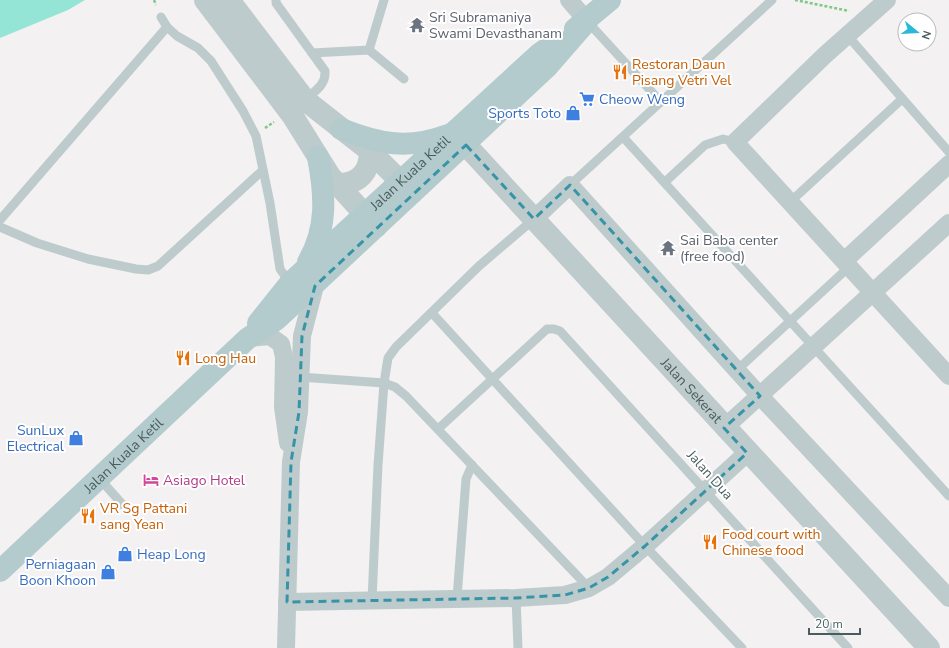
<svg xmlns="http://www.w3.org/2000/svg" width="949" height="648" viewBox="0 0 949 648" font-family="'Nunito Sans',sans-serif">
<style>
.water{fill:#95e5d6}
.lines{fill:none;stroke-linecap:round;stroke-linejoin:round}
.path{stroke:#7fc887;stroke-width:2.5;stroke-dasharray:3 2;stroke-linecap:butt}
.service{stroke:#becbcc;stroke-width:9}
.minor{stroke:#becbcc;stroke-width:18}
.tertiary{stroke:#becbcc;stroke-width:22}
.primary{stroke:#b3cbcd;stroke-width:22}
.marked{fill:none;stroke:#3694a6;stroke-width:3;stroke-dasharray:8 5;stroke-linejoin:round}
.labels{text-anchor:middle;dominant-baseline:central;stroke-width:4;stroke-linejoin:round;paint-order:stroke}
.worship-label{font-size:14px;fill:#5b616d;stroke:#fff;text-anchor:start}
.food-label{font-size:14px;fill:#c56008;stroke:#fff;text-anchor:start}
.shop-label{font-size:14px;fill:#366cbe;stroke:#fff;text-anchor:end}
.street-label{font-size:14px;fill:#4a5c5d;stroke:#fff}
.hotel-label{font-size:14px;fill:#b23c85;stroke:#fff;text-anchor:start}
</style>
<rect width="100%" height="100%" fill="#f3f1f2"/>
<path class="water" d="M0 0H85L68 10 0 38Z"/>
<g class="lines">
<g class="path">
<path d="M154 0 156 5"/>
<path d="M795 0 849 11"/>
<path d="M265 128 274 122"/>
</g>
<g class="service">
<path d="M276 0V3L325 71C326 85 315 91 305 100"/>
<path d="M161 17 167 27 177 36 198 48 211 61 243 111 256 136 270 203 280 269 290 283"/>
<path d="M587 21 661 102"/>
<path d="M847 35 949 152"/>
<path d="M369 50 384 0"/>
<path d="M312 53 369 50 404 79"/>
<path d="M623 137 949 496"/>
<path d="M665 182 705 145 723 139 735 142"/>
<path d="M570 185 772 0"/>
<path d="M790 202 902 99"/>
<path d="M0 220 167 27"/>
<path d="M0 227 37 243 88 259 136 269 148 270 158 266 263 170"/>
<path d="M432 313 645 546 742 648"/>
<path d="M737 370 849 267"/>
<path d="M300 377 384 383 395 387 406 396 589 588"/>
<path d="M438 429 547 329H554L560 331 848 648"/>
<path d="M99 478 123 505"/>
<path d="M457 598 466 479 472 465"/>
<path d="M516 598 518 648"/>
<path d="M372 600 378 465 384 383 388 358 396 347 479 266 534 219"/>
</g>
<g class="minor">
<path d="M569 0 587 21"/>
<path d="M887 0 825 55 735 142 949 376"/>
<path d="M534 219 570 185 760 396 949 598"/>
<path d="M844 261 949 164"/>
<path d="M248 338 270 336 281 344 284 357 283 407 288 443"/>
<path d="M724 428 949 223"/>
<path d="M287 602 516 598 565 595 589 588 608 577 645 546 747 453"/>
<path d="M286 648 291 462 299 412 302 336 315 286"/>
</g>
<g class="tertiary">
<path d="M205 0 292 115 330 176 376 227"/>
<path d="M229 0 305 100 370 151 412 193"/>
<path id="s1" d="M454 132 929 648"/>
<path d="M338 184C359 184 370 172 370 151"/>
</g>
<g class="primary">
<path d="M575 29 610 0"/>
<path d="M341 129C379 144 408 150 448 135"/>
<path d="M308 262C328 228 325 194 318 157"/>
<path id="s2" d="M258 323 290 283 302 272 539 54 549 47"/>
<path id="s3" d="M0 571 247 339 277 319 547 67 587 21"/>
</g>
</g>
<path class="marked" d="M466 145 534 219 570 185 760 396 724 428 747 453 645 546 608 577 589 588 565 595 516 598 287 602 291 462 299 412 302 336 315 286Z"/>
<defs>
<symbol id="temple-bare" viewBox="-9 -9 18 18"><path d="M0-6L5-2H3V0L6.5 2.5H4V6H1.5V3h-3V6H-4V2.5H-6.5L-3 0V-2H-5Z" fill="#6b7280" stroke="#fff" stroke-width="2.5" paint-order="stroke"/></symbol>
<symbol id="restaurant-bare" viewBox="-9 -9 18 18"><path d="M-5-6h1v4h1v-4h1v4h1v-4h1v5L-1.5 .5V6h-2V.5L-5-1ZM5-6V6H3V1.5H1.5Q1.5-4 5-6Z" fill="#e8710a" stroke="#fff" stroke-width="2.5" paint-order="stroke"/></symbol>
<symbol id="supermarket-bare" viewBox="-9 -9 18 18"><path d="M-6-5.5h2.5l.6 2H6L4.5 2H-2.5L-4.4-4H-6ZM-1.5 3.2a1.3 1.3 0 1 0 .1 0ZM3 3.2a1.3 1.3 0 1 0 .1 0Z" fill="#3f7fe0" stroke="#fff" stroke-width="2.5" paint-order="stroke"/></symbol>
<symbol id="shop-bare" viewBox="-9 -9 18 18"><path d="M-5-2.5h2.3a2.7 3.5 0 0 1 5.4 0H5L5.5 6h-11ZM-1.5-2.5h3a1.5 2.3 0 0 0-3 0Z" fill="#3f7fe0" stroke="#fff" stroke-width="2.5" paint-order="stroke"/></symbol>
<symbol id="hotel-bare" viewBox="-9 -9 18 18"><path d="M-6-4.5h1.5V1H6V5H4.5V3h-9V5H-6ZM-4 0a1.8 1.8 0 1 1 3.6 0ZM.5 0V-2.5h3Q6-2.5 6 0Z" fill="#d1479c" stroke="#fff" stroke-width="2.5" paint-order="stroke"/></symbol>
</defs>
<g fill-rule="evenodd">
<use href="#temple-bare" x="406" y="14" width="22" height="22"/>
<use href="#restaurant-bare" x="609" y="61" width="22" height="22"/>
<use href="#supermarket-bare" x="576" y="88" width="22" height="22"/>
<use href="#shop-bare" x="562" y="102" width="22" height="22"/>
<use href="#temple-bare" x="657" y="237" width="22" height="22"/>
<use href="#restaurant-bare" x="172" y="347" width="22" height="22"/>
<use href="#shop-bare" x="65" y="427" width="22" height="22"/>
<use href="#hotel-bare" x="140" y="469" width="22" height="22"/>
<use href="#restaurant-bare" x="77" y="505" width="22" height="22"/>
<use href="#restaurant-bare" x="699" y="531" width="22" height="22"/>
<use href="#shop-bare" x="114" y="543" width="22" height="22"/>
<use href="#shop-bare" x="97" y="561" width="22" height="22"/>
</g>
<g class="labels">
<g class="worship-label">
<text x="429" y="17">Sri Subramaniya<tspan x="429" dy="16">Swami Devasthanam</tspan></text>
<text x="680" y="240">Sai Baba center<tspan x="680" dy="16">(free food)</tspan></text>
</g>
<g class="food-label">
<text x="632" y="64">Restoran Daun<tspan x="632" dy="16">Pisang Vetri Vel</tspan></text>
<text x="195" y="358">Long Hau</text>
<text x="100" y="508">VR Sg Pattani<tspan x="100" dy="16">sang Yean</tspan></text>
<text x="722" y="534">Food court with<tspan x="722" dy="16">Chinese food</tspan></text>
</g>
<g class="shop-label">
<text x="599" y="99" text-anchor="start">Cheow Weng</text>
<text x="561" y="113">Sports Toto</text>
<text x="64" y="430">SunLux<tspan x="64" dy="16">Electrical</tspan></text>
<text x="137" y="554" text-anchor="start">Heap Long</text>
<text x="96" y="564">Perniagaan<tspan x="96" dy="16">Boon Khoon</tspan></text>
</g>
<g class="street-label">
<text stroke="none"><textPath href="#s2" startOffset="214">Jalan Kuala Ketil</textPath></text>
<text stroke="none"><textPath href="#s1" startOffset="351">Jalan Sekerat</textPath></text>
<text stroke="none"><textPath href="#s3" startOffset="169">Jalan Kuala Ketil</textPath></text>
<text transform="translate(710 475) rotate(48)">Jalan Dua</text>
</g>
<g class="hotel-label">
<text x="163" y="480">Asiago Hotel</text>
</g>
</g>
<g transform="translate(917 32) rotate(108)"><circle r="19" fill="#ffffff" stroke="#b7bebe"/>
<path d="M0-3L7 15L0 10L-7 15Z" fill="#29b9d6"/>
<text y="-6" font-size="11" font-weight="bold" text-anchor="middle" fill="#4a5c5d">N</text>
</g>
<path d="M809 628v6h51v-6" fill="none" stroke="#4a5c5d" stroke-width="2"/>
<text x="815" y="628" font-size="12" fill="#4a5c5d" stroke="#ffffff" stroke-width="3" paint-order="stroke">20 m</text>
</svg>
